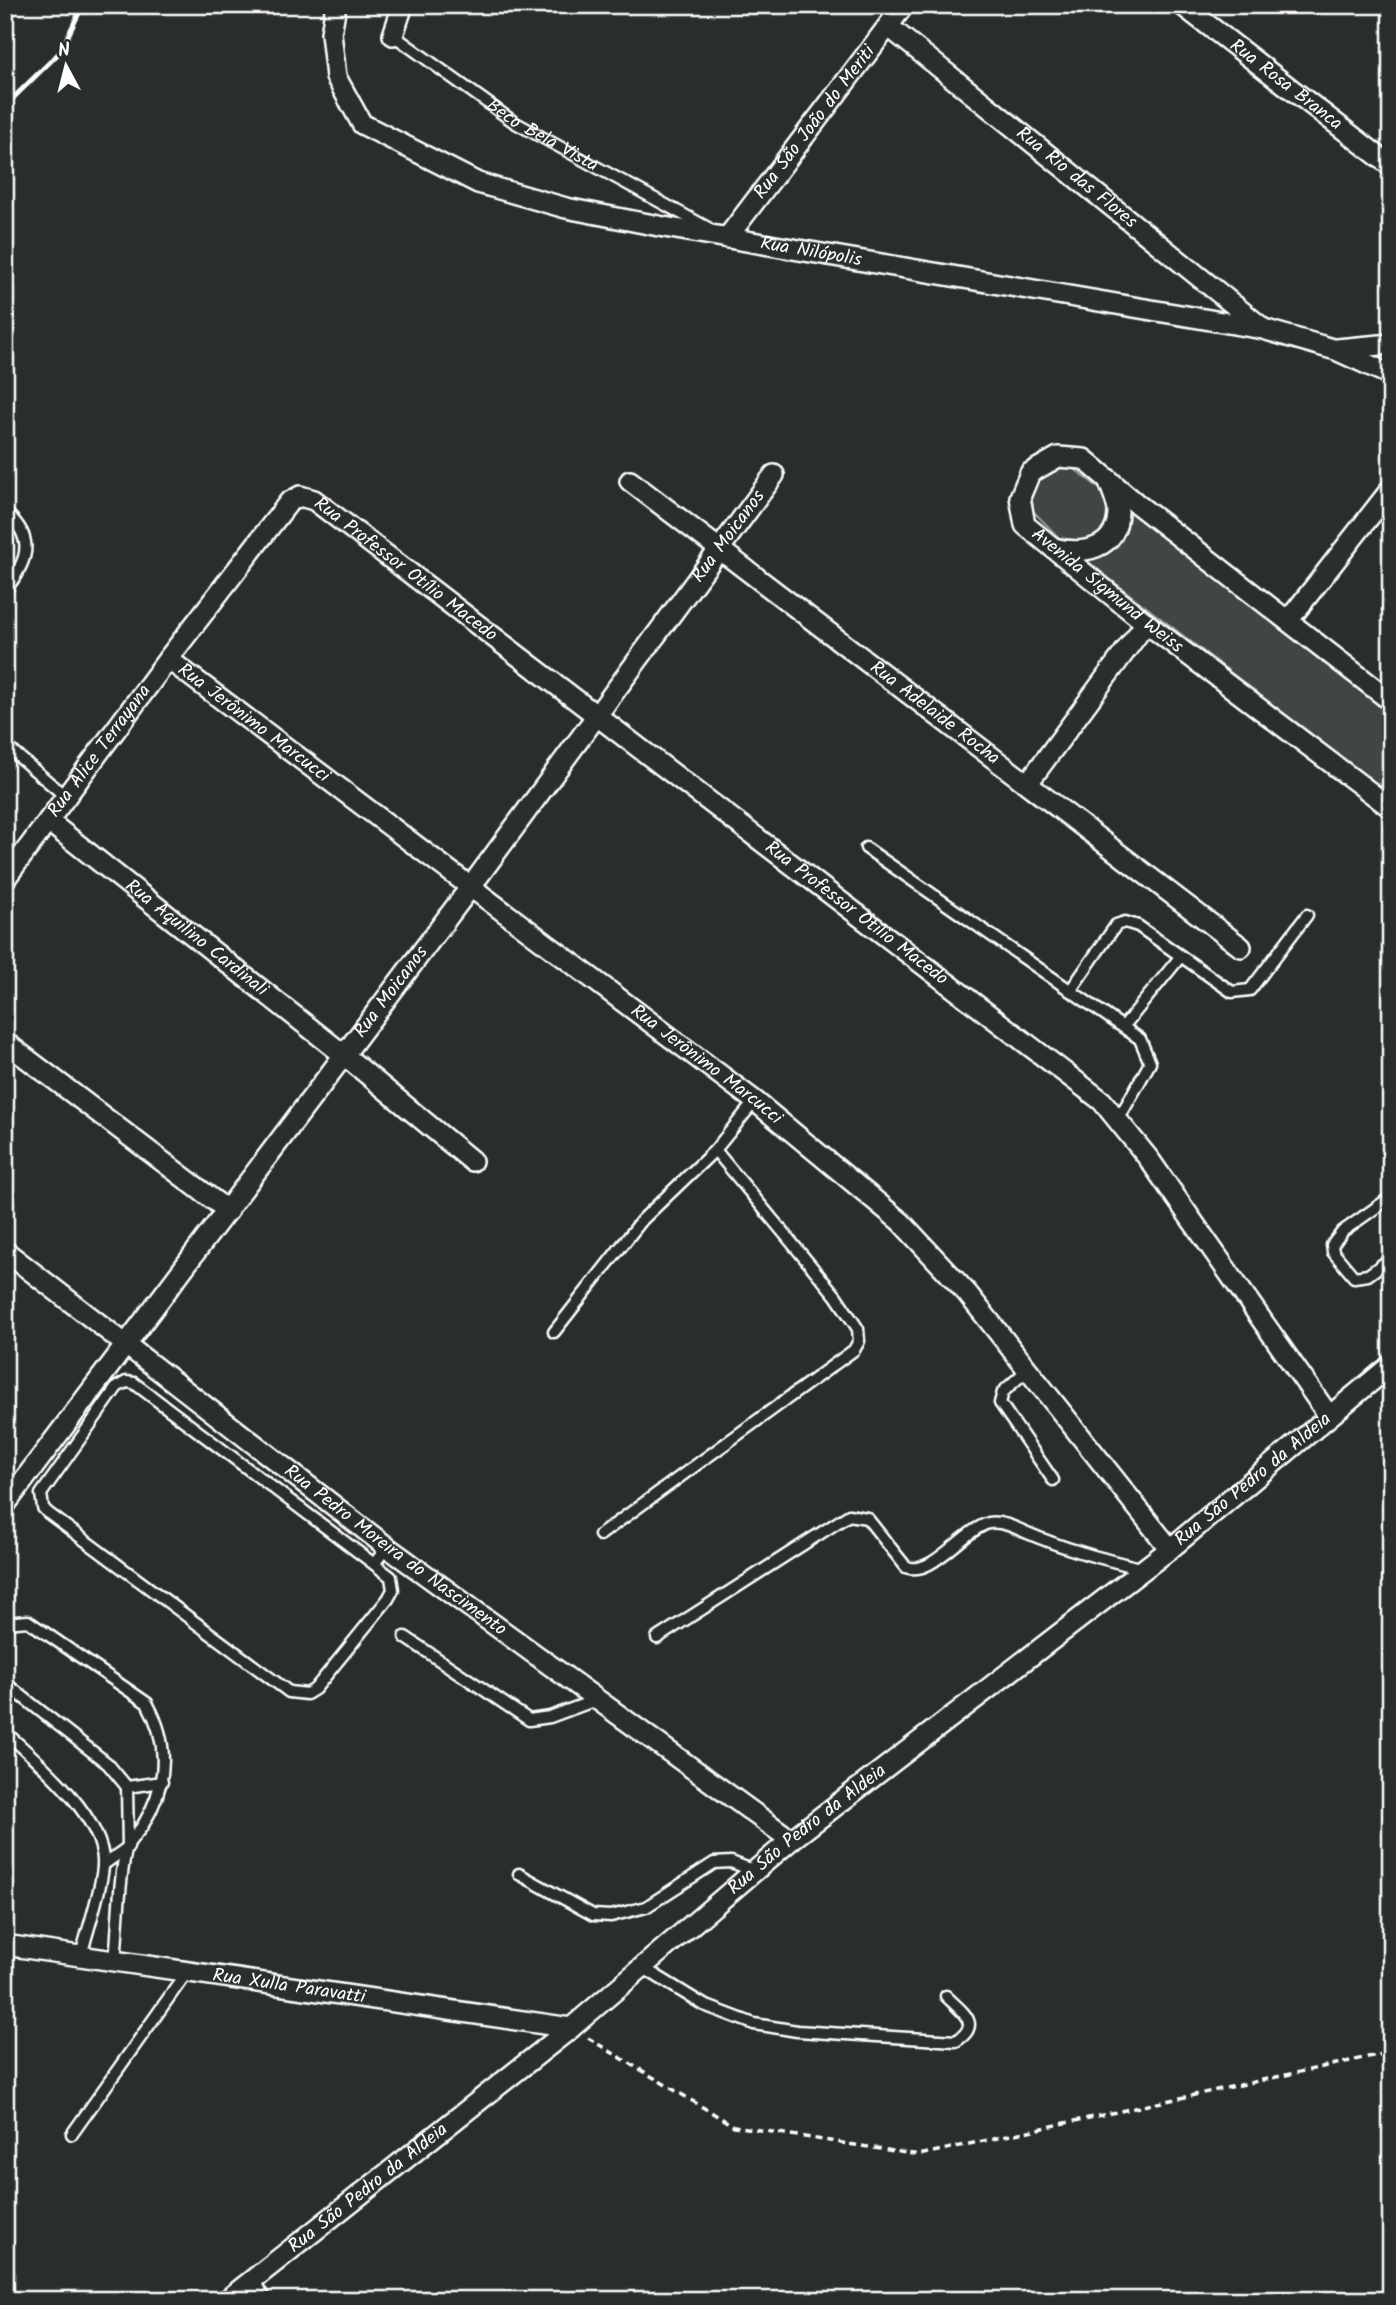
<svg xmlns="http://www.w3.org/2000/svg" width="1396" height="2305" viewBox="0 0 1396 2305" font-family="Kalam,sans-serif">
<style>
.green{fill:#414445;stroke:#a0a2a2;stroke-width:2}
.lines{fill:none;stroke-linecap:round;stroke-linejoin:round}
.lane-casing{stroke:#fff;stroke-width:15}
.street-casing{stroke:#fff;stroke-width:24}
.path{stroke:#fff;stroke-width:3.5;stroke-dasharray:7 5;stroke-linecap:butt}
.lane{stroke:#2a2d2e;stroke-width:10}
.street{stroke:#2a2d2e;stroke-width:19}
.rail{stroke:#fff;stroke-width:5}
.labels{text-anchor:middle;dominant-baseline:central;stroke-width:5;stroke-linejoin:round;paint-order:stroke}
.street-label{font-size:19px;fill:#fff;stroke:#2a2d2e}
</style>
<rect width="100%" height="100%" fill="#2a2d2e"/>
<filter id="ink" filterUnits="userSpaceOnUse"><feTurbulence type="fractalNoise" baseFrequency=".0143" numOctaves="2"/><feDisplacementMap in="SourceGraphic" scale="14" xChannelSelector="R" yChannelSelector="G"/><feConvolveMatrix kernelMatrix="1 2 1 2 8 2 1 2 1" color-interpolation-filters="sRGB"/></filter>
<g filter="url(#ink)">
<path class="green" d="M1047 465 1072 467 1391 715V797L1065 544 1032 510 1025 487Z"/>
<g class="lines">
<defs>
<g id="lane">
<path id="s1" d="M393 35 514 122 708 228"/>
<path d="M5 512C38 540 26 562 5 591"/>
<path d="M5 745 66 797"/>
<path d="M866 848 1140 1039 1150 1063 1118 1120"/>
<path d="M1070 991 1116 925 1125 922 1138 926 1232 992 1250 990 1307 915"/>
<path d="M1123 1027 1181 956"/>
<path d="M1391 1197 1343 1231 1332 1245 1333 1252 1354 1277 1368 1275 1391 1258"/>
<path d="M554 1332 642 1220 715 1150 755 1101"/>
<path d="M1028 1369 1003 1392 1000 1403 1053 1480"/>
<path d="M600 1535 854 1350 859 1341 858 1329 836 1296 715 1150"/>
<path d="M374 1564 391 1577 393 1590 388 1599 315 1689 307 1694 289 1692 48 1513 43 1508 41 1494 117 1387 126 1382 134 1383 374 1564 387 1547"/>
<path d="M5 1623 28 1621 147 1703C170 1744 168 1784 143 1825 139 1832 130 1839 127 1847 119 1871 118 1932 115 1961"/>
<path d="M405 1637 529 1720 550 1717 596 1700"/>
<path d="M657 1638 849 1515 867 1518 906 1567C932 1577 963 1530 989 1523 1001 1521 1014 1527 1025 1532 1064 1549 1103 1559 1144 1569"/>
<path d="M5 1683 108 1764 127 1787 162 1782"/>
<path d="M5 1732C38 1761 107 1819 103 1867 100 1896 88 1927 81 1956"/>
<path d="M103 1865 128 1847 127 1787"/>
<path d="M519 1874 593 1915 611 1916 646 1907 714 1863 731 1862 755 1871"/>
<path d="M642 1967 704 2005 754 2024 797 2031 956 2041C983 2024 962 2012 946 1996"/>
<path d="M72 2134 187 1972"/>
<path d="M253 2279 265 2300"/>
</g>
<g id="street">
<path id="s2" d="M336 5 331 33 336 77 362 124 478 183 566 208 664 227 1263 329 1336 350 1391 375"/>
<path id="s3" d="M1182 5 1391 166"/>
<path id="s4" d="M888 26 1260 326"/>
<path d="M393 35 403 5"/>
<path id="s5" d="M727 238 904 5"/>
<path d="M1337 349 1391 344"/>
<path id="s6" d="M630 481 1241 947"/>
<path d="M1053 548C1083 555 1118 550 1118 511 1117 500 1111 489 1108 479"/>
<path d="M1288 621 1391 489"/>
<path id="s7" d="M168 659 755 1101 901 1222 967 1293 1170 1549"/>
<path id="s8" d="M1391 701 1137 504 1084 459 1058 457 1030 473 1020 497 1025 525 1146 623 1391 808"/>
<path d="M1028 783 1146 623"/>
<path id="s9" d="M48 821 344 1055 472 1161"/>
<path id="s10" d="M5 879 168 659 289 502 300 496 314 500 1102 1101 1149 1159 1329 1416"/>
<path d="M5 1042 228 1211"/>
<path id="s11" d="M5 1251 387 1547 791 1840"/>
<path id="s12" d="M5 1505 472 885 774 475"/>
<path id="s13" d="M5 1945 571 2028"/>
<path id="s14" d="M227 2300 571 2028 791 1840 1170 1549 1391 1365"/>
</g>
</defs>
<use href="#lane" class="lane-casing"/>
<use href="#street" class="street-casing"/>
<path class="path" d="M588 2038 734 2126 919 2155 1391 2052"/>
<use href="#lane" class="lane"/>
<use href="#street" class="street"/>
<path class="rail" d="M5 106 60 52 83 5"/>
</g>
</g>
<g class="labels">
<g class="street-label">
<text stroke="none"><textPath href="#s3" startOffset="131">Rua Rosa Branca</textPath></text>
<text stroke="none"><textPath href="#s5" startOffset="145">Rua São João do Meriti</textPath></text>
<text stroke="none"><textPath href="#s1" startOffset="180">Beco Bela Vista</textPath></text>
<text stroke="none"><textPath href="#s4" startOffset="242">Rua Rio das Flores</textPath></text>
<text stroke="none"><textPath href="#s2" startOffset="597">Rua Nilópolis</textPath></text>
<text stroke="none"><textPath href="#s12" startOffset="1209">Rua Moicanos</textPath></text>
<text stroke="none"><textPath href="#s10" startOffset="614">Rua Professor Otílio Macedo</textPath></text>
<text stroke="none"><textPath href="#s8" startOffset="609">Avenida Sigmund Weiss</textPath></text>
<text stroke="none"><textPath href="#s6" startOffset="383">Rua Adelaide Rocha</textPath></text>
<text stroke="none"><textPath href="#s7" startOffset="107">Rua Jerônimo Marcucci</textPath></text>
<text stroke="none"><textPath href="#s10" startOffset="159">Rua Alice Terrayana</textPath></text>
<text stroke="none"><textPath href="#s10" startOffset="1181">Rua Professor Otílio Macedo</textPath></text>
<text stroke="none"><textPath href="#s9" startOffset="189">Rua Aquilino Cardinali</textPath></text>
<text stroke="none"><textPath href="#s12" startOffset="642">Rua Moicanos</textPath></text>
<text stroke="none"><textPath href="#s7" startOffset="674">Rua Jerônimo Marcucci</textPath></text>
<text stroke="none"><textPath href="#s14" startOffset="1314">Rua São Pedro da Aldeia</textPath></text>
<text stroke="none"><textPath href="#s11" startOffset="492">Rua Pedro Moreira do Nascimento</textPath></text>
<text stroke="none"><textPath href="#s14" startOffset="747">Rua São Pedro da Aldeia</textPath></text>
<text stroke="none"><textPath href="#s13" startOffset="287">Rua Xulla Paravatti</textPath></text>
<text stroke="none"><textPath href="#s14" startOffset="180">Rua São Pedro da Aldeia</textPath></text>
</g>
</g>
<rect width="1396" height="2305" fill="none" stroke="#2a2d2e" stroke-width="28"/>
<rect x="14" y="14" width="1368" height="2277" fill="none" stroke="#fff" stroke-width="2.5" filter="url(#ink)"/>
<g transform="translate(66 66) rotate(353)" stroke="#2a2d2e" stroke-width="5" paint-order="stroke">
<path d="M0-5L12 26L0 18L-12 26Z" fill="#ffffff"/>
<text y="-10" font-size="19" font-weight="bold" text-anchor="middle" fill="#ffffff">N</text>
</g>
</svg>
